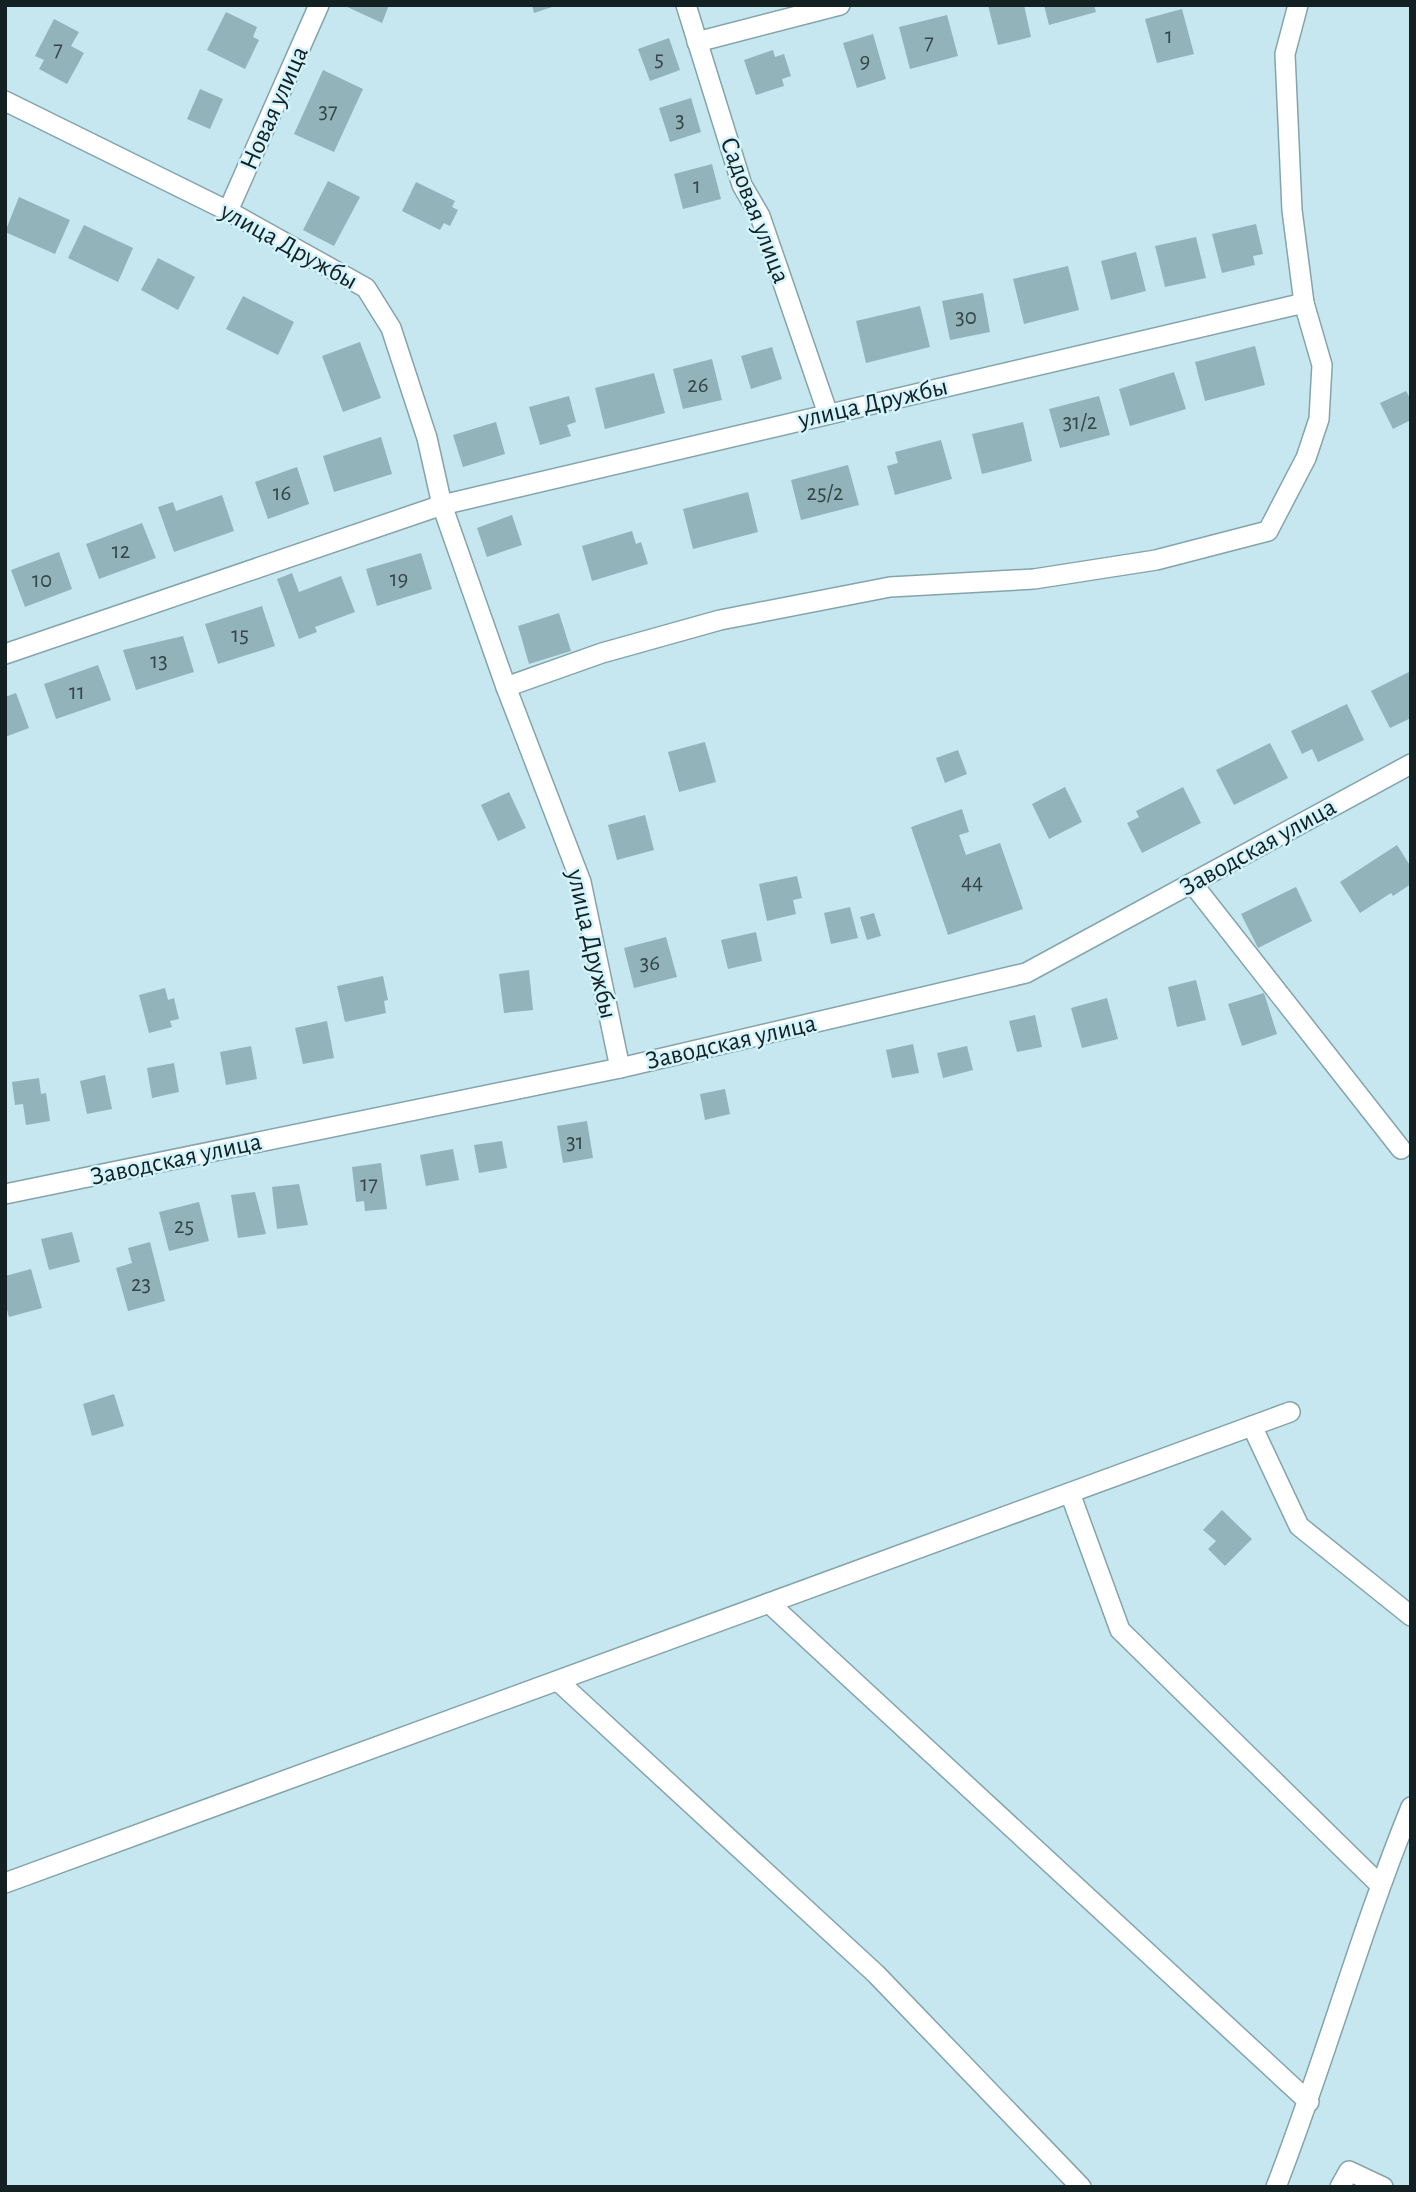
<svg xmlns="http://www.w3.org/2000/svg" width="1416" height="2192" viewBox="0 0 1416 2192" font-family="'Alegreya Sans',sans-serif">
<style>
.building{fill:#93b3ba}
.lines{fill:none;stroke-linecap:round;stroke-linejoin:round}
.minor-casing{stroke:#84a4ab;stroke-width:22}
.minor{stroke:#fff;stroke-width:19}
.labels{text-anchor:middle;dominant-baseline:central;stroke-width:5;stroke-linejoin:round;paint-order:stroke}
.number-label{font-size:23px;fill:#344649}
.street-label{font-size:26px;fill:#142123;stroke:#d3f4fc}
</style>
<rect width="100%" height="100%" fill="#c6e7ef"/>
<g class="building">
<path d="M343 5H389L382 23Z"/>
<path d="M532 5H555V6L534 13Z"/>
<path d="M988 5H1024L1031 37 998 45Z"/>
<path d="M1044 5H1094L1096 12 1049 25Z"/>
<path d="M1182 9 1194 54 1157 63 1145 19Z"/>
<path d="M226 12 257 27 253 37 259 40 245 69 207 50Z"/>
<path d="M947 15 958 56 910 69 899 27Z"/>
<path d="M54 19 79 32 71 46 84 53 67 84 39 69 44 60 35 56Z"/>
<path d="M873 34 886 79 857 88 843 43Z"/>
<path d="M669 38 680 70 650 81 638 49Z"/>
<path d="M773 50 775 57 784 54 791 76 782 79 784 86 756 95 744 60Z"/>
<path d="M323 70 363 89 334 152 294 134Z"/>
<path d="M200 89 223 99 210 129 187 119Z"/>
<path d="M691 98 701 132 670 142 659 108Z"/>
<path d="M712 164 721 199 683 209 674 174Z"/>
<path d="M328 181 360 197 334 246 303 230Z"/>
<path d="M416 182 455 201 452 207 458 210 450 226 444 223 440 230 402 211Z"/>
<path d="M19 197 70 220 55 254 5 232Z"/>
<path d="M1256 224 1263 254 1253 256 1255 265 1222 273 1212 234Z"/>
<path d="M84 225 133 248 118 282 68 258Z"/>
<path d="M1196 237 1206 278 1165 287 1155 246Z"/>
<path d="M1136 252 1146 291 1111 300 1101 261Z"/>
<path d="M158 258 195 277 178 310 141 290Z"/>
<path d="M1068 266 1079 310 1024 324 1013 279Z"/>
<path d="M983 293 990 332 950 340 942 301Z"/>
<path d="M243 296 294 322 278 355 226 329Z"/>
<path d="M920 306 930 347 866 363 856 321Z"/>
<path d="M360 342 381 398 343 412 322 356Z"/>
<path d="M1255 346 1265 385 1205 401 1195 362Z"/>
<path d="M772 347 782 379 751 389 741 356Z"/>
<path d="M712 359 722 400 683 409 673 369Z"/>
<path d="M1174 372 1186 409 1130 426 1119 389Z"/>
<path d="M654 373 665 413 605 429 595 388Z"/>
<path d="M1406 391 1411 400V420L1393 429 1380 403Z"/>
<path d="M569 396 576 422 567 425 571 436 540 445 529 407Z"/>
<path d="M1099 396 1110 435 1060 448 1049 409Z"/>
<path d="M496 422 505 454 463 467 453 435Z"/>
<path d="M1023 422 1032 461 982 474 972 434Z"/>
<path d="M381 437 392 474 334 492 323 456Z"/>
<path d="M941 440 952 479 895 495 887 466 898 463 895 452Z"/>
<path d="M848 465 859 505 801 520 791 480Z"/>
<path d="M297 467 309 504 268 519 255 482Z"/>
<path d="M748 492 758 532 693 549 683 509Z"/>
<path d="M222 495 234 531 174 552 158 507 173 502 176 511Z"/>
<path d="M512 515 522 545 487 557 477 528Z"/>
<path d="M142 523 156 558 99 579 86 544Z"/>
<path d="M632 531 636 544 641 542 648 564 592 581 582 546Z"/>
<path d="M59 552 72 589 25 607 11 570Z"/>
<path d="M421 553 432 589 377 606 366 569Z"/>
<path d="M292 573 299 592 341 576 355 612 315 627 317 632 299 639 277 579Z"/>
<path d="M262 606 275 646 218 664 205 624Z"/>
<path d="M559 613 571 651 529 664 518 626Z"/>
<path d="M183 636 194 672 136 690 123 650Z"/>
<path d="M98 665 111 700 56 719 44 684Z"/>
<path d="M1411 671V718L1390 728 1371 691Z"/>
<path d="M16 693 29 728 5 737V697Z"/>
<path d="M1347 704 1364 740 1318 762 1312 749 1302 754 1291 731Z"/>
<path d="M705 742 716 782 679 792 668 752Z"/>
<path d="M1270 743 1288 778 1234 805 1216 770Z"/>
<path d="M958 750 967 774 945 783 936 758Z"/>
<path d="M1065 787 1082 822 1049 839 1032 804Z"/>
<path d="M1183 787 1201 823 1142 853 1127 823 1139 817 1136 811Z"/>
<path d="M509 792 526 828 498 841 481 805Z"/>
<path d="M962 809 969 832 959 835 966 855 1000 843 1023 909 948 935 911 827Z"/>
<path d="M645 815 654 850 617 860 608 825Z"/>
<path d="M1397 845 1411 867V884L1393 896 1391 893 1360 913 1340 882Z"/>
<path d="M797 876 802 898 793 900 796 914 767 921 759 884Z"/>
<path d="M1296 887 1312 921 1258 948 1241 914Z"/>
<path d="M850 907 858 938 831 944 824 913Z"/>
<path d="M874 913 881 936 867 940 860 917Z"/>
<path d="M756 932 762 961 728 969 721 940Z"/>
<path d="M666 937 677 977 634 988 624 948Z"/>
<path d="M529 970 533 1010 504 1013 499 974Z"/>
<path d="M383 976 388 1000 384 1001 386 1013 345 1022 337 986Z"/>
<path d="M1196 980 1206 1020 1177 1027 1168 987Z"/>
<path d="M165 988 168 1000 174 998 179 1019 170 1021 172 1027 149 1033 139 995Z"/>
<path d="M1264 993 1277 1034 1242 1046 1228 1004Z"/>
<path d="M1107 998 1118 1039 1082 1048 1071 1008Z"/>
<path d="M1035 1015 1042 1047 1017 1052 1009 1021Z"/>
<path d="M327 1021 334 1058 303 1064 295 1028Z"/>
<path d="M913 1044 919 1073 892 1078 886 1050Z"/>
<path d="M251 1046 257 1079 226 1085 220 1052Z"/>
<path d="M967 1046 973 1070 943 1078 937 1053Z"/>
<path d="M174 1063 179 1092 152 1098 147 1068Z"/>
<path d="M105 1075 112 1109 87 1114 80 1081Z"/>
<path d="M39 1078 41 1094 46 1093 50 1121 26 1125 23 1104 15 1105 12 1082Z"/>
<path d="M725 1089 730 1114 705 1120 700 1094Z"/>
<path d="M587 1121 593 1158 563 1163 557 1126Z"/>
<path d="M502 1141 507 1168 479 1173 474 1145Z"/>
<path d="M453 1149 459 1180 426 1186 420 1155Z"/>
<path d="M381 1163 387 1209 365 1211 364 1201 356 1202 352 1167Z"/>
<path d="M299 1184 308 1225 277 1229 272 1187Z"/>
<path d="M255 1192 266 1234 238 1238 231 1195Z"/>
<path d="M199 1202 209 1241 169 1251 159 1212Z"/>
<path d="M72 1232 80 1262 49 1270 41 1239Z"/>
<path d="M150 1242 165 1301 128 1311 116 1268 132 1263 128 1248Z"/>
<path d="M31 1269 42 1308 9 1317 5 1303V1276Z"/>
<path d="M114 1394 124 1426 92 1436 83 1404Z"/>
<path d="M1222 1510 1252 1539 1225 1566 1208 1549 1216 1541 1203 1530Z"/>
</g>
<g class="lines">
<defs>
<g id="minor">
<path d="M686 5 742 185 760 216 828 414"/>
<path d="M697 42 840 5"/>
<path d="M5 101 228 211 366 288 391 328 427 438 442 505 506 687 581 882 620 1068"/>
<path d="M228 211 319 5"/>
<path d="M5 654 442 505 1304 303"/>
<path d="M506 687 602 653 720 620 890 587 1034 579 1156 560 1268 531 1306 458 1319 419 1322 365 1304 303 1292 210 1285 54 1298 5"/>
<path d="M1192 883 1401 1149"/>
<path d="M5 1194 620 1068 1026 973 1411 764"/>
<path d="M1252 1426 1299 1526 1411 1616"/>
<path d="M1070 1493 1120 1630 1379 1884"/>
<path d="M769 1603 1309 2102"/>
<path d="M558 1681 876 1974 1081 2187"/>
<path d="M5 1883 1290 1412"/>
<path d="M1276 2187C1325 2061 1360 1932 1411 1807"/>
<path d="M1340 2187 1349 2171 1383 2187"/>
</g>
</defs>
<use href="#minor" class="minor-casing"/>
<use href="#minor" class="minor"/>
</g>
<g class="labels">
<g class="number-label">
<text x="1169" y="36">1</text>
<text x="929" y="42">7</text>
<text x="58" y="49">7</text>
<text x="659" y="59">5</text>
<text x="865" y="61">9</text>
<text x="328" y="111">37</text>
<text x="680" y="120">3</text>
<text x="697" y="186">1</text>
<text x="966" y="317">30</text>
<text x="698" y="385">26</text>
<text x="1080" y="422">31/2</text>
<text x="282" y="493">16</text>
<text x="825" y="493">25/2</text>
<text x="121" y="551">12</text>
<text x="399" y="579">19</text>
<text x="42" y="580">10</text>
<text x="240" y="635">15</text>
<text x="159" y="661">13</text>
<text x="77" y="692">11</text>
<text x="972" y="882">44</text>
<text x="650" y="963">36</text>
<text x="575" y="1142">31</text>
<text x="369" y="1184">17</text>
<text x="184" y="1226">25</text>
<text x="141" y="1284">23</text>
</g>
<g class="street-label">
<text transform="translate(274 108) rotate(-66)">Новая улица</text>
<text transform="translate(755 210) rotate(69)">Садовая улица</text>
<text transform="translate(289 246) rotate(29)">улица Дружбы</text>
<text transform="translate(873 403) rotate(-13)">улица Дружбы</text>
<text transform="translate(1258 847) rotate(-29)">Заводская улица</text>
<text transform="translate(592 944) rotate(77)">улица Дружбы</text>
<text transform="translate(731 1042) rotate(-13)">Заводская улица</text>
<text transform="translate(176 1159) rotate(-12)">Заводская улица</text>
</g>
</g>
<rect width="1416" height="2192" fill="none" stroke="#142123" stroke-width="14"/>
</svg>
